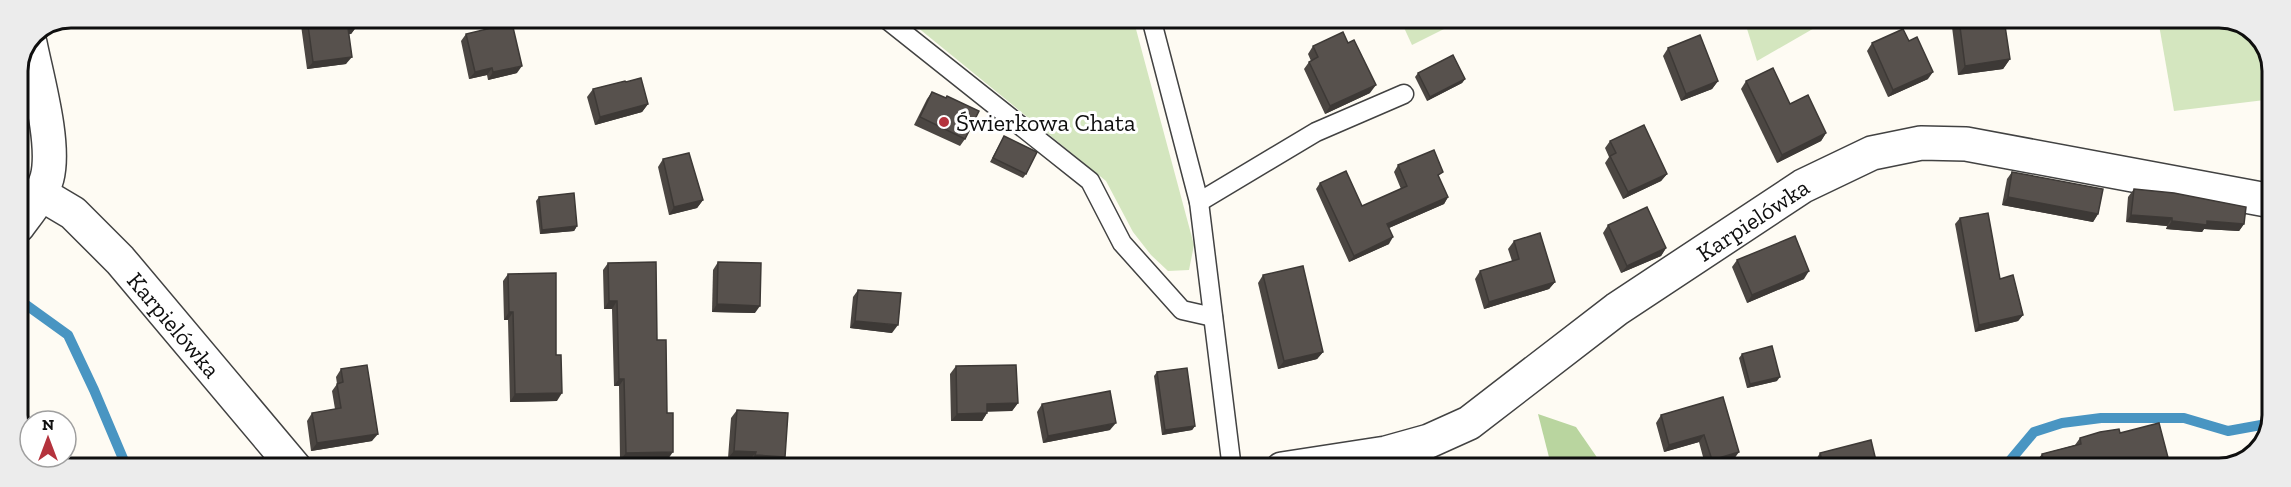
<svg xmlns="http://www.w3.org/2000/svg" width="2291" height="487" viewBox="0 0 2291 487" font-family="'Zilla Slab',serif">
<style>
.green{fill:#d4e6bf}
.forest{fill:#b9d59f}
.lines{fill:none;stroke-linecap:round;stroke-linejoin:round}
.stream{stroke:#4995c2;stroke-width:10}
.service-casing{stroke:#424242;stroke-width:21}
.minor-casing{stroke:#424242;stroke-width:36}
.service{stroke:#fff;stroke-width:18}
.minor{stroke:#fff;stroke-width:33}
.wall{fill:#4b4642}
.shaded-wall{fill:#3d3936}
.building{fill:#57514d;stroke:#3d3936;stroke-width:1.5}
.poi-dot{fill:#b4333d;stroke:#fff;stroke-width:2}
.labels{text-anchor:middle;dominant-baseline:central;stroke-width:6;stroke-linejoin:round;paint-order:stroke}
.poi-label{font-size:24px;fill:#0f0f0f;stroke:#fff;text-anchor:start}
.street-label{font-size:24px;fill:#0f0f0f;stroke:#fff}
.rim{fill:none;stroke:#0f0f0f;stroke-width:3}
</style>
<rect width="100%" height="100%" fill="#fefbf3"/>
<g class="green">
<path d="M906 18H1133L1194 245 1189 270 1168 271 1151 255 1133 232 1106 181Z"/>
<path d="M1400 19H1464L1412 45Z"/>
<path d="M1744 19H1830L1757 61Z"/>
<path d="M2158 19H2230L2259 36 2273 65V99L2174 111Z"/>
</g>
<path class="forest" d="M1538 414 1576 427 1605 469H1552Z"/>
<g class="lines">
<g class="stream">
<path d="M18 299 68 335 94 390 127 468"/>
<path d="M2003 469 2034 432 2062 423 2101 418H2184L2228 431 2272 423"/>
</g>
<defs>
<g id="service">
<path d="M885 18 1090 181 1122 243 1182 310 1213 317"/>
<path d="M1151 18 1199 202 1232 469"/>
<path d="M1199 202 1316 132 1404 94"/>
</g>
<g id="minor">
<path id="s1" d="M41 194 73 213 120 260 295 468"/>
<path d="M18 226C29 211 42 196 47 178 56 144 37 78 30 43"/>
<path id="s2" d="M1282 469 1386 453 1429 441 1469 423 1617 309 1803 186 1872 153 1921 143 1966 144 2272 201"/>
</g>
</defs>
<use href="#service" class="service-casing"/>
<use href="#minor" class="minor-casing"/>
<use href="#service" class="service"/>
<use href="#minor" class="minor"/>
</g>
<g class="wall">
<path d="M300 18H355L357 26 351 34H349L346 64 307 69Z"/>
<path d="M1951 19H2019L2017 21 2004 23 2010 59 2003 69 1958 75Z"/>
<path d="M466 34 517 73 488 80 487 75 469 79 461 41Z"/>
<path d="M1872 43 1928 79 1888 97 1867 51Z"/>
<path d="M1313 46 1370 93 1325 114 1304 69 1309 62 1311 61 1308 54Z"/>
<path d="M1668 48 1718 81 1712 89 1681 101 1663 56Z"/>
<path d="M1418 73 1465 79 1462 83 1427 101 1415 77Z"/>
<path d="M1746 81 1790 104 1826 133 1821 141 1777 163 1741 89Z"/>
<path d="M593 89 648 104 642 112 595 125 587 97Z"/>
<path d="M932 92 945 98 947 96 965 139 960 146 914 125 927 99Z"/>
<path d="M1004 136 1026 174 1023 178 990 162Z"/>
<path d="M1610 141 1667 174 1661 181 1623 199 1605 163 1609 157 1605 148Z"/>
<path d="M663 159 703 200 697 208 669 215 658 167Z"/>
<path d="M1398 165 1439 178 1448 197 1444 204 1389 228V244L1349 262 1316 189 1320 183 1362 206 1401 189 1394 172Z"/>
<path d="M2012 172 2098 214 2093 222 2002 205 2007 179Z"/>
<path d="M2134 189 2244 224 2239 231 2204 229 2202 232 2166 229 2167 226 2126 222 2128 197Z"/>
<path d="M539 197 577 226 574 231 540 234 536 201Z"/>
<path d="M1960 218 2000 279 2023 315 2018 321 1975 332 1955 224Z"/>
<path d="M1608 225 1666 248 1661 256 1621 273 1603 233Z"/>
<path d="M1514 241 1555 282 1549 289 1484 309 1475 279 1480 271 1512 261 1508 249Z"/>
<path d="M1737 260 1804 279 1747 303 1732 267Z"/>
<path d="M718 262 755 313 712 312 713 270Z"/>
<path d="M608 263 657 340 668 459 620 460 619 386H614L612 309H604L603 270Z"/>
<path d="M508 274 556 355 557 401 510 402 508 320H504L503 281Z"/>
<path d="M1263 275 1323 352 1317 359 1278 369 1258 283Z"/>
<path d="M858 290 892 333 850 328 853 297Z"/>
<path d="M1742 354 1777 381 1747 388 1739 358Z"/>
<path d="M956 366 1018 403 1012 411H987V413L982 421H951L950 374Z"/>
<path d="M341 369 372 441 311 451 307 421 312 413 335 409 332 391 337 384 336 377Z"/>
<path d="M1157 372 1195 426 1192 430 1162 435 1154 376Z"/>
<path d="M1723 397 1734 459 1706 468 1699 442 1664 452 1656 423 1661 415Z"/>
<path d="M1042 404 1110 430 1043 443 1037 412Z"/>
<path d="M737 410 785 457 779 465 750 463V460L728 458 731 418Z"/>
<path d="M2120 433 2171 469H2036L2035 463 2042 454 2075 445 2080 438Z"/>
<path d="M1820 453 1878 469H1817L1815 461Z"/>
</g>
<g class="shaded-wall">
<path d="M2000 19H2019L2017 21 1996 24Z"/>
<path d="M357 26 351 34 342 35 348 28Z"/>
<path d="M352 57 346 64 307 69 313 62Z"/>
<path d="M2010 59 2003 69 1958 75 1965 66Z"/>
<path d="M522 66 517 73 488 80 493 72Z"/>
<path d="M492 68 487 75 469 79 475 72Z"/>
<path d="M1933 72 1928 79 1888 97 1893 90Z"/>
<path d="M1465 79 1462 83 1427 101 1430 97Z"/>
<path d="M1718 81 1712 89 1681 101 1686 94Z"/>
<path d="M1376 85 1370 93 1325 114 1330 106Z"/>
<path d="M648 104 642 112 595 125 600 117Z"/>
<path d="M1826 133 1821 141 1777 163 1782 155Z"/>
<path d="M1667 174 1661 181 1623 199 1628 192Z"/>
<path d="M1448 197 1444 204 1382 231 1387 224Z"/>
<path d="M2008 197 2098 214 2093 222 2002 205Z"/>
<path d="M703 200 697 208 669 215 674 207Z"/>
<path d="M2131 215 2172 218 2167 226 2126 222Z"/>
<path d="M2172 221H2207L2244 224 2239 231 2204 229 2202 232 2166 229Z"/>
<path d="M577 226 574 231 540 234 542 230Z"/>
<path d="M1393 237 1389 244 1349 262 1354 256Z"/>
<path d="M1666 248 1661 256 1621 273 1627 266Z"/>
<path d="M1809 271 1804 279 1747 303 1752 295Z"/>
<path d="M1555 282 1549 289 1484 309 1489 302Z"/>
<path d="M609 301H617L612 309H604Z"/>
<path d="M717 304 760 306 755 313 712 312Z"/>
<path d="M509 312H513L508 320H504Z"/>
<path d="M2023 315 2018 321 1975 332 1979 325Z"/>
<path d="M855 321 898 325 892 333 850 328Z"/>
<path d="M1323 352 1317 359 1278 369 1284 361Z"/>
<path d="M1780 377 1777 381 1747 388 1750 384Z"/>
<path d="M619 379H624L619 386H614Z"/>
<path d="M562 393 557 401 510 402 515 394Z"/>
<path d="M1018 403 1012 411 982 412 987 404Z"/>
<path d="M987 413 982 421H951L957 414Z"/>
<path d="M1116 423 1110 430 1043 443 1048 436Z"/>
<path d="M1195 426 1192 430 1162 435 1165 430Z"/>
<path d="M378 434 372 441 311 451 317 443Z"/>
<path d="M1704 435 1699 442 1664 452 1669 445Z"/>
<path d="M734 451 756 452 750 460 728 458Z"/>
<path d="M673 452 668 459 620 460 626 453Z"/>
<path d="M1739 452 1734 459 1706 468 1712 460Z"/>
<path d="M755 455 785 457 779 465 750 463Z"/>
</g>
<g class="building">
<path d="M307 18H355L357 26 348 28 352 57 313 62Z"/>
<path d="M1959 19H2004L2010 59 1965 66Z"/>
<path d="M512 23 522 66 493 72 492 68 475 72 466 34Z"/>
<path d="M1903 29 1909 41 1917 37 1933 72 1893 90 1872 43Z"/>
<path d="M1343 32 1348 43 1354 40 1376 85 1330 106 1309 62 1318 57 1313 46Z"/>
<path d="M1700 35 1718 81 1686 94 1668 48Z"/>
<path d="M1453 55 1465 79 1430 97 1418 73Z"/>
<path d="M1773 68 1790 104 1808 95 1826 133 1782 155 1746 81Z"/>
<path d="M641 78 648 104 600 117 593 89 625 81 626 82Z"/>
<path d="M932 92 946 98 947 96 979 111 965 139 920 117Z"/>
<path d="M1644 125 1667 174 1628 192 1610 156 1616 153 1610 141Z"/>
<path d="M1004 136 1037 152 1026 174 993 158Z"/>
<path d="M1434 150 1443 172 1438 175 1448 197 1387 224 1393 237 1354 256 1320 183 1346 171 1362 206 1407 186 1398 165Z"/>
<path d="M689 153 703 200 674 207 663 159Z"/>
<path d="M2012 172 2103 189 2098 214 2008 197Z"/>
<path d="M2134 189 2174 193 2246 207 2244 224 2207 221V225L2172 221V218L2131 215Z"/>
<path d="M574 193 577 226 542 230 539 197Z"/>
<path d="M1647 207 1666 248 1627 266 1608 225Z"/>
<path d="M1988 213 2000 279 2013 275 2023 315 1979 325 1960 218Z"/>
<path d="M1540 233 1555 282 1489 302 1480 271 1519 259 1514 241Z"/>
<path d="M1795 236 1809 271 1752 295 1737 260Z"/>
<path d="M656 262 657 340H666L667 413H673V452L626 453 624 379H619L617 301H609L608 263Z"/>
<path d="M718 262 761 263 760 306 717 304Z"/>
<path d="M1303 266 1323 352 1284 361 1263 275Z"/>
<path d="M556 273V355H561L562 393 515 394 513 312H509L508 274Z"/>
<path d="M858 290 901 293 898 325 855 321Z"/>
<path d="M1772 346 1780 377 1750 384 1742 354Z"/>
<path d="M367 365 378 434 317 443 312 413 341 408 337 384 343 382 341 369Z"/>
<path d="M1016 365 1018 403 987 404V413L957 414 956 366Z"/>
<path d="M1187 368 1195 426 1165 430 1157 372Z"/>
<path d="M1110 391 1116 423 1048 436 1042 404Z"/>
<path d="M1723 397 1739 452 1712 460 1704 435 1669 445 1661 415Z"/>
<path d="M737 410 788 413 785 457 755 455 756 452 734 451Z"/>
<path d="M2159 423 2171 469H2045L2042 454 2081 444 2080 438 2100 432 2119 429 2120 433Z"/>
<path d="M1871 440 1878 469H1824L1820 453Z"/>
</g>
<circle class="poi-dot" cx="944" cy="122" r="6"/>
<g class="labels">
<g class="poi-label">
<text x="956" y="122">Świerkowa Chata</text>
</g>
<g class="street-label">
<text stroke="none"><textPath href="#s2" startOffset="543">Karpielówka</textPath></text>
<text stroke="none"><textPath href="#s1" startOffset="188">Karpielówka</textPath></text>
</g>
</g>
<path d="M0 0H2291V487H0ZM71 28H2219A43 43 0 0 1 2262 71V415A43 43 0 0 1 2219 458H71A43 43 0 0 1 28 415V71A43 43 0 0 1 71 28Z" fill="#ececec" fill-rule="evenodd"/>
<path class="rim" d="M71 28H2219A43 43 0 0 1 2262 71V415A43 43 0 0 1 2219 458H71A43 43 0 0 1 28 415V71A43 43 0 0 1 71 28Z"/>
<g transform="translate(48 439)"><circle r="28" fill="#ffffff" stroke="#9f9f9f" stroke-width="1.5"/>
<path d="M0-4.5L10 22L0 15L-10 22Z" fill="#b4333d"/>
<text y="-9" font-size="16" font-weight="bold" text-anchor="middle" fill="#0f0f0f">N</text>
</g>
</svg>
